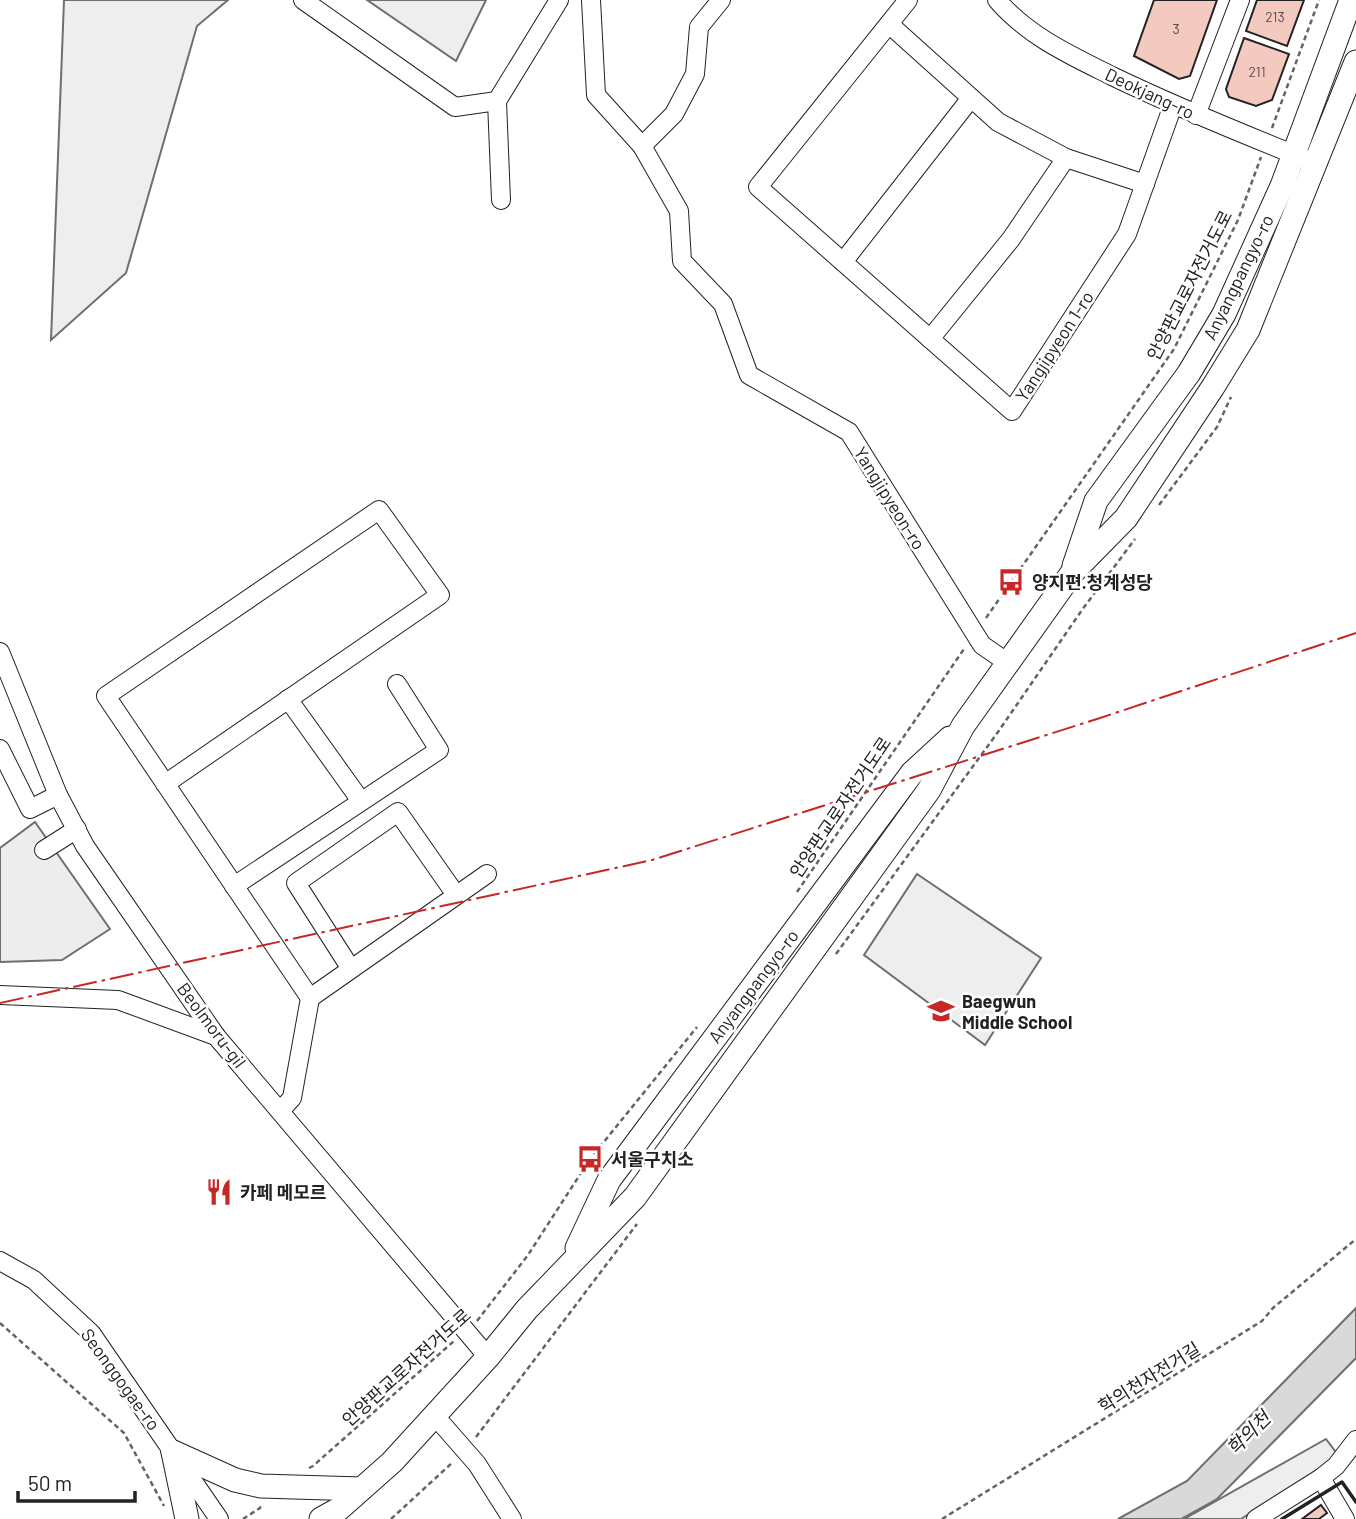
<svg xmlns="http://www.w3.org/2000/svg" width="1356" height="1519" viewBox="0 0 1356 1519" font-family="Barlow,'Noto Sans KR',sans-serif">
<style>
.green{fill:#eee;stroke:#6f6f6f;stroke-width:2}
.parking{fill:#ededed;stroke:#6f6f6f;stroke-width:2}
.water{fill:#d9d9d9;stroke:#6f6f6f;stroke-width:2}
.building{fill:#f3c9c0;stroke:#222;stroke-width:2}
.lines{fill:none;stroke-linecap:round;stroke-linejoin:round}
.minor-casing{stroke:#222;stroke-width:20}
.major-casing{stroke:#222;stroke-width:25}
.path{stroke:#646464;stroke-width:2.5;stroke-dasharray:5 3.5;stroke-linecap:butt}
.minor{stroke:#fff;stroke-width:18}
.major{stroke:#fff;stroke-width:23}
.wall{stroke:#222;stroke-width:3.5}
.power{stroke:#c62828;stroke-width:2;stroke-dasharray:24 5 3.5 5;stroke-linecap:butt}
.labels{text-anchor:middle;dominant-baseline:central;stroke-width:5;stroke-linejoin:round;paint-order:stroke}
.number-label{font-size:14px;fill:#564c4a}
.street-label{font-size:18px;fill:#222;stroke:#fff}
.poi-label{font-size:18px;font-weight:bold;fill:#222;stroke:#fff;text-anchor:start}
.water-label{font-size:19px;font-style:italic;fill:#222;stroke:#fff}
</style>
<rect width="100%" height="100%" fill="#fff"/>
<g class="green">
<path d="M64 0H228L197 26 126 273 51 340Z"/>
<path d="M367 0H486L456 61Z"/>
<path d="M917 874 1041 958 985 1045 864 955Z"/>
<path d="M1326 1439 1338 1455 1330 1463 1241 1519H1184Z"/>
</g>
<path class="parking" d="M35 822 110 929 62 960 0 962V848Z"/>
<path class="water" d="M1356 1308V1358L1217 1499 1181 1519H1118L1187 1481Z"/>
<g class="building">
<path d="M1154 0H1217L1190 76 1179 79 1134 56Z"/>
<path d="M1257 0H1304L1287 46 1246 31Z"/>
<path d="M1244 38 1289 54 1272 100 1256 106 1229 97 1226 89Z"/>
<path d="M1321 1505 1327 1513 1319 1519H1302Z"/>
</g>
<g class="lines">
<defs>
<g id="minor">
<path d="M303 0 455 107 497 101"/>
<path d="M591 0 596 95 642 146"/>
<path d="M721 0 699 27 695 74 674 114 642 146 679 211 682 261 723 304 749 375 849 432 982 645 1008 663"/>
<path d="M908 0 758 187 1012 411 1127 234 1173 105"/>
<path d="M997 0C1028 36 1070 55 1112 76 1174 106 1238 132 1303 158"/>
<path d="M889 24 998 122 1066 158 1145 184"/>
<path d="M1196 115 1240 0"/>
<path d="M501 200 497 101 559 0"/>
<path d="M843 262 971 98"/>
<path d="M930 339 1011 239 1066 158"/>
<path d="M0 652 58 795 85 846 216 1036 488 1357"/>
<path d="M288 699 361 801"/>
<path d="M0 749 30 809 58 795"/>
<path d="M165 784 440 595 379 510 106 696 310 998"/>
<path d="M44 850 77 829"/>
<path d="M234 886 439 750 397 684"/>
<path d="M351 969 296 883 398 812 456 895"/>
<path d="M0 995 118 1000 216 1036"/>
<path d="M280 1111 292 1098 310 998 487 874"/>
<path d="M0 1261 34 1280 91 1333 219 1519"/>
<path d="M435 1416 477 1464 512 1519"/>
<path d="M1321 1478 1345 1519"/>
<path d="M1256 1519 1321 1478 1336 1466 1356 1440"/>
</g>
<g id="major">
<path d="M1074 566 1096 501 1189 373 1224 314 1282 186 1351 0"/>
<path d="M577 1248 609 1180 912 773 950 738"/>
<path d="M173 1452 235 1480 261 1486 361 1489"/>
<path d="M173 1452 187 1519"/>
<path d="M321 1519 339 1509 392 1462 488 1357 527 1309 635 1197 929 790 963 726 1072 573 1126 518 1213 387 1248 330 1356 62"/>
</g>
</defs>
<use href="#minor" class="minor-casing"/>
<use href="#major" class="major-casing"/>
<g class="path">
<path d="M1272 128 1319 0"/>
<path d="M1159 505 1217 427 1231 397"/>
<path d="M986 618 1174 349 1238 220 1261 157"/>
<path d="M797 892 964 649"/>
<path d="M836 954 998 732 1082 610 1135 539"/>
<path d="M477 1321 528 1255 590 1159 697 1027"/>
<path d="M0 1323 124 1433 164 1506"/>
<path d="M476 1437 637 1224"/>
<path d="M309 1468 313 1466 454 1341"/>
<path d="M243 1519 260 1508 261 1505"/>
<path d="M391 1519 453 1462"/>
<path d="M942 1519 1262 1321 1273 1308 1356 1239"/>
</g>
<use href="#minor" class="minor"/>
<use href="#major" class="major"/>
<path class="wall" d="M1282 1519 1342 1482 1356 1502"/>
<path class="power" d="M0 1003 652 860 1097 719 1356 633"/>
</g>
<defs>
<symbol id="bus-bare" viewBox="-9 -9 18 18"><path d="M-5-6H5V4H4V6H2V4H-2V6H-4V4H-5ZM-3.5-4V0h7V-4ZM-3.5 1.2v1.5H-2V1.2ZM2 1.2v1.5H3.5V1.2Z" fill="#c62828" stroke="#fff" stroke-width="2.5" paint-order="stroke"/></symbol>
<symbol id="school-bare" viewBox="-9 -9 18 18"><path d="M0-5L7-2L0 1L-7-2ZM-4 1L0 2.5L4 1V4Q0 6-4 4Z" fill="#c62828" stroke="#fff" stroke-width="2.5" paint-order="stroke"/></symbol>
<symbol id="restaurant-bare" viewBox="-9 -9 18 18"><path d="M-5-6h1v4h1v-4h1v4h1v-4h1v5L-1.5 .5V6h-2V.5L-5-1ZM5-6V6H3V1.5H1.5Q1.5-4 5-6Z" fill="#c62828" stroke="#fff" stroke-width="2.5" paint-order="stroke"/></symbol>
</defs>
<g fill-rule="evenodd">
<use href="#bus-bare" x="992" y="563" width="38" height="38"/>
<use href="#school-bare" x="922" y="992" width="38" height="38"/>
<use href="#bus-bare" x="571" y="1140" width="38" height="38"/>
<use href="#restaurant-bare" x="200" y="1173" width="38" height="38"/>
</g>
<g class="labels">
<g class="number-label">
<text x="1275" y="16">213</text>
<text x="1176" y="28">3</text>
<text x="1257" y="71">211</text>
</g>
<g class="street-label">
<text transform="translate(1150 93) rotate(25)">Deokjang-ro</text>
<text transform="translate(1238 277) rotate(-64)">Anyangpangyo-ro</text>
<text transform="translate(1189 285) rotate(-63)">안양판교로자전거도로</text>
<text transform="translate(1054 346) rotate(-57)">Yangjipyeon 1-ro</text>
<text transform="translate(890 498) rotate(58)">Yangjipyeon-ro</text>
<text transform="translate(840 807) rotate(-56)">안양판교로자전거도로</text>
<text transform="translate(753 986) rotate(-53)">Anyangpangyo-ro</text>
<text transform="translate(212 1025) rotate(53)">Beolmoru-gil</text>
<text transform="translate(406 1367) rotate(-42)">안양판교로자전거도로</text>
<text transform="translate(1149 1377) rotate(-32)">학의천자전거길</text>
<text transform="translate(121 1379) rotate(54)">Seonggogae-ro</text>
</g>
<g class="poi-label">
<text x="1032" y="582">양지편.청계성당</text>
<text x="962" y="1001">Baegwun<tspan x="962" dy="21">Middle School</tspan></text>
<text x="611" y="1159">서울구치소</text>
<text x="240" y="1192">카페 메모르</text>
</g>
<g class="water-label">
<text transform="translate(1248 1433) rotate(-45)">학의천</text>
</g>
</g>
<path d="M18 1491v10h117v-10" fill="none" stroke="#222222" stroke-width="3.5"/>
<text x="28" y="1491" font-size="21" fill="#222222" stroke="#ffffff" stroke-width="5" paint-order="stroke">50 m</text>
</svg>
